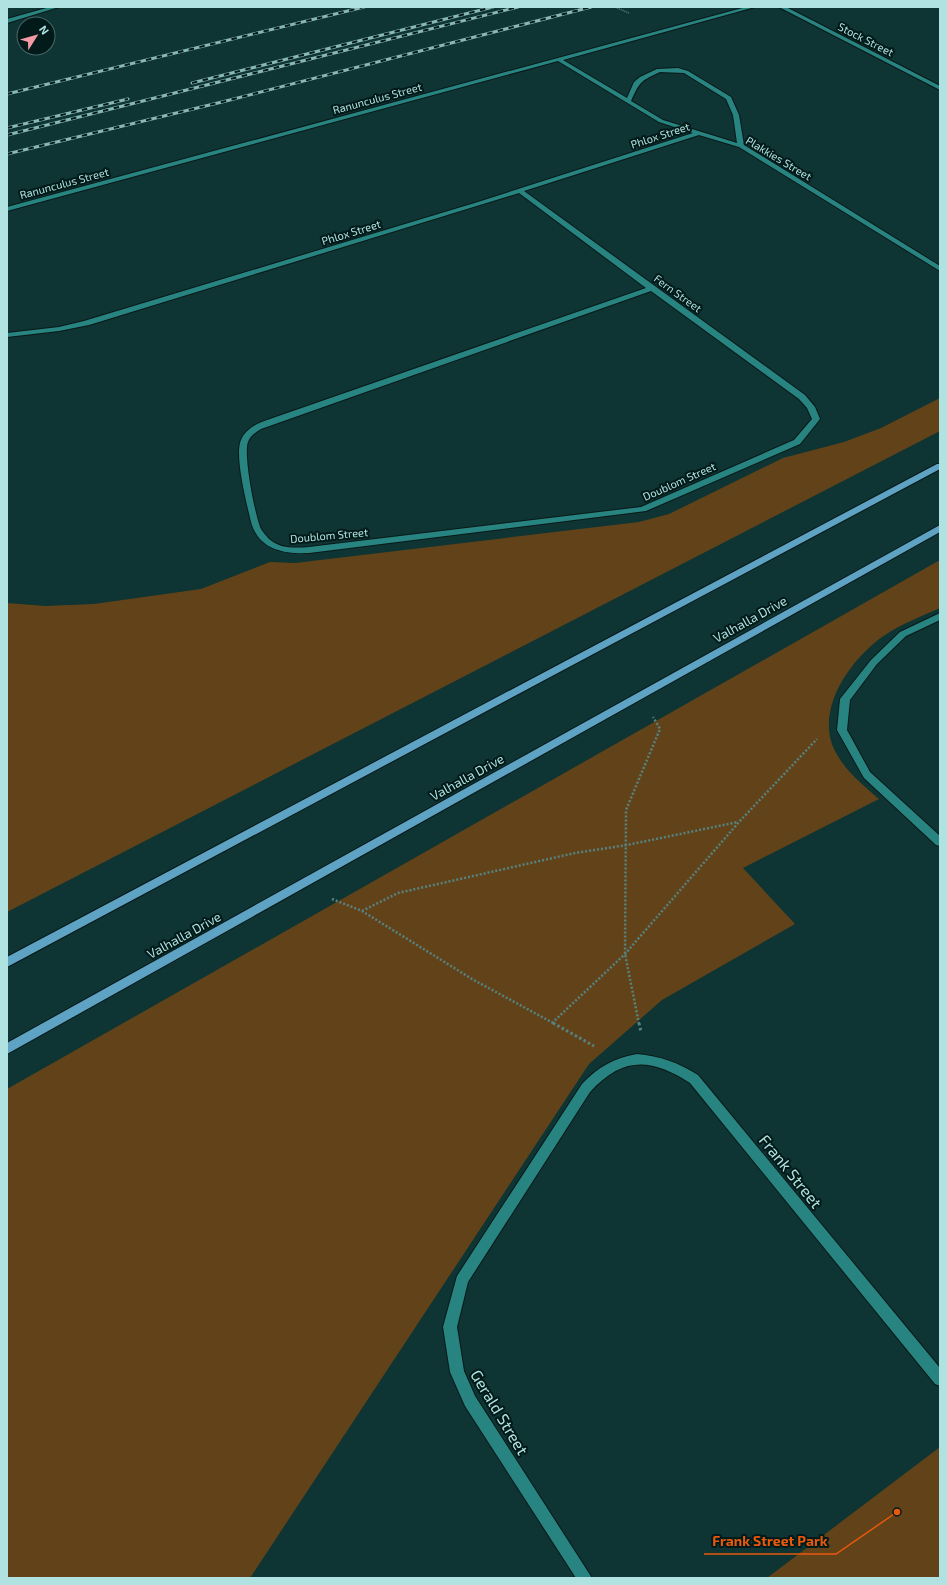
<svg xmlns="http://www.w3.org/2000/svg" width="947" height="1585" viewBox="0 0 947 1585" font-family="'Exo 2',sans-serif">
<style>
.green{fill:#624319}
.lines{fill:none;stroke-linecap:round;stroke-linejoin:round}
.minor-casing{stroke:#091918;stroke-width:2}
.major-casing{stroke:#091918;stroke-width:2}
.path-far2{stroke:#568280;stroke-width:1.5;stroke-dasharray:1 1;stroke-linecap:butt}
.path-far1{stroke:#568280;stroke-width:2.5;stroke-dasharray:2 2;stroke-linecap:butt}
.path{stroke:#568280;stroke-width:3;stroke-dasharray:2.5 2.5;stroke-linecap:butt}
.minor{fill:#278481;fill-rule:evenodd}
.major{fill:#5ea3c4;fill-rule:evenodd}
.rail-casing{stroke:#88b8b6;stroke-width:3}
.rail{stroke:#021a19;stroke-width:2;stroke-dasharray:5.5;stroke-linecap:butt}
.labels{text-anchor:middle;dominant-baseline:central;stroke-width:4;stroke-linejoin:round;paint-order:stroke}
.far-street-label{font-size:11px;fill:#afe2e0;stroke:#021a19}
.street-label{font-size:13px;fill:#afe2e0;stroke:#021a19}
.near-street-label{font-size:16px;fill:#afe2e0;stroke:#021a19}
.leader{fill:none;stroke:#e8590c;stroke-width:1.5}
.callout-dot{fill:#e8590c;stroke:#021a19;stroke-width:1.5}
.callout-label{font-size:14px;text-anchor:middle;font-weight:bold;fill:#e8590c;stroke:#021a19;stroke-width:4;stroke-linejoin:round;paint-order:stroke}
</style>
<rect width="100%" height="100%" fill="#0e3433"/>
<g class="green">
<path d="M940 398V431L7 912V603L45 606 94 604 201 589 270 562 295 563 639 522 669 514 783 458 844 442 881 428Z"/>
<path d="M940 560V608C922 616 901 624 885 635 852 657 815 708 834 749 844 770 862 784 879 799L743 868 795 924 662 1000 589 1064 250 1578H7V1089Z"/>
<path d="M940 1447V1578H767Z"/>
</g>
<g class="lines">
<defs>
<g id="minor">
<path d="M50 7H59L7 23V19Z"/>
<path d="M746 7H755L563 60 627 98 634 82 640 77 657 69 678 68 688 71 731 97 739 115 744 145 940 266V271L739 147 699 135 524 191 805 395 815 407 820 419 800 444 646 511 309 553C284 554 259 550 251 522 247 505 234 455 241 440 246 428 258 423 270 419L646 288 519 193 89 325 59 331 7 337V333L59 327 84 321 478 202 693 133 659 122 558 61 7 211V207ZM660 72 684 73 726 99 733 115 737 143 663 120 631 101C640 81 641 81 660 72ZM651 291 799 399 807 408 812 419 794 440 641 507 309 547C295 548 280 549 269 539 266 536 263 532 261 529 255 516 243 454 248 442 250 436 256 432 261 429Z"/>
<path d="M779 7H786L940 86V90Z"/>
<path d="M940 613V620L906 636 877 664 850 700 847 730 870 772 940 836V846L936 845 864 778 837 730 840 699 871 660 900 632Z"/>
<path d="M637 1054C660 1056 679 1063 698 1075L940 1368V1386L935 1384 690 1083C651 1058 623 1056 590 1092L468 1282 457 1327 464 1371 475 1396 592 1578H576L465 1406 450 1372 443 1327 457 1276 582 1084C598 1067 614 1058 637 1054Z"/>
</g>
<g id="major">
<path d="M937 464H940V469L7 967V957Z"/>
<path d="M940 525V532L7 1054V1043Z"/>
</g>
</defs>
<use href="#minor" class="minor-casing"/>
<use href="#major" class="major-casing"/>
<path class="path-far2" d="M617 8 629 13"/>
<g class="path-far1">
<path d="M332 899 362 911 472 979 555 1024"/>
<path d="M362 911 398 893 575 853 627 845 738 822"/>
<path d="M552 1023 625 954 739 822 817 739"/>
<path d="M639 1024 625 954 626 810 660 729 653 717"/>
</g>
<g class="path">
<path d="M553 1023 594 1046"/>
<path d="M639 1023 641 1032"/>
</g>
<use href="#minor" class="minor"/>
<use href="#major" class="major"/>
<defs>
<g id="rail">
<path d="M192 83 493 7"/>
<path d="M7 94 364 7"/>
<path d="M7 128 128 99"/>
<path d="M7 135 518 7"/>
<path d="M7 154 226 101 591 7"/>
</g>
</defs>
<use href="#rail" class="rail-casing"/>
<use href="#rail" class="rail"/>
</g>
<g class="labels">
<g class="far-street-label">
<text transform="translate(866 39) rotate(27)">Stock Street</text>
<text transform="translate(377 98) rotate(-15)">Ranunculus Street</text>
<text transform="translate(660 135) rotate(-18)">Phlox Street</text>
<text transform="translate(779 158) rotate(31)">Plakkies Street</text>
<text transform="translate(64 183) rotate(-15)">Ranunculus Street</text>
<text transform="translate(351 232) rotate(-17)">Phlox Street</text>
<text transform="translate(678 293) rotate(36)">Fern Street</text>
<text transform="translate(679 481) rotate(-24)">Doublom Street</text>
<text transform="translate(329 535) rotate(-5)">Doublom Street</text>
</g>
<g class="street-label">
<text transform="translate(750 619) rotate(-29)">Valhalla Drive</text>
<text transform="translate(467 777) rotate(-29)">Valhalla Drive</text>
<text transform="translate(184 935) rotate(-29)">Valhalla Drive</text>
</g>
<g class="near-street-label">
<text transform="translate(791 1171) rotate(51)">Frank Street</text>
<text transform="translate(500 1412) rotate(59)">Gerald Street</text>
</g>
</g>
<path class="leader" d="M897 1512L836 1554H704"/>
<circle class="callout-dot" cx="897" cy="1512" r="4"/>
<g class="callout-label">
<text x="770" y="1546">Frank Street Park</text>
</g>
<rect width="947" height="1585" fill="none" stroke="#afe2e0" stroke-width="16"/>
<g transform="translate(36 36) rotate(53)"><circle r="19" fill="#021a19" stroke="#476a69"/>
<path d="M0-3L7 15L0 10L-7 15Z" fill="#f49aa5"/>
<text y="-6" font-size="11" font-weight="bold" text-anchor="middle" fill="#afe2e0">N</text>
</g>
</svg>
